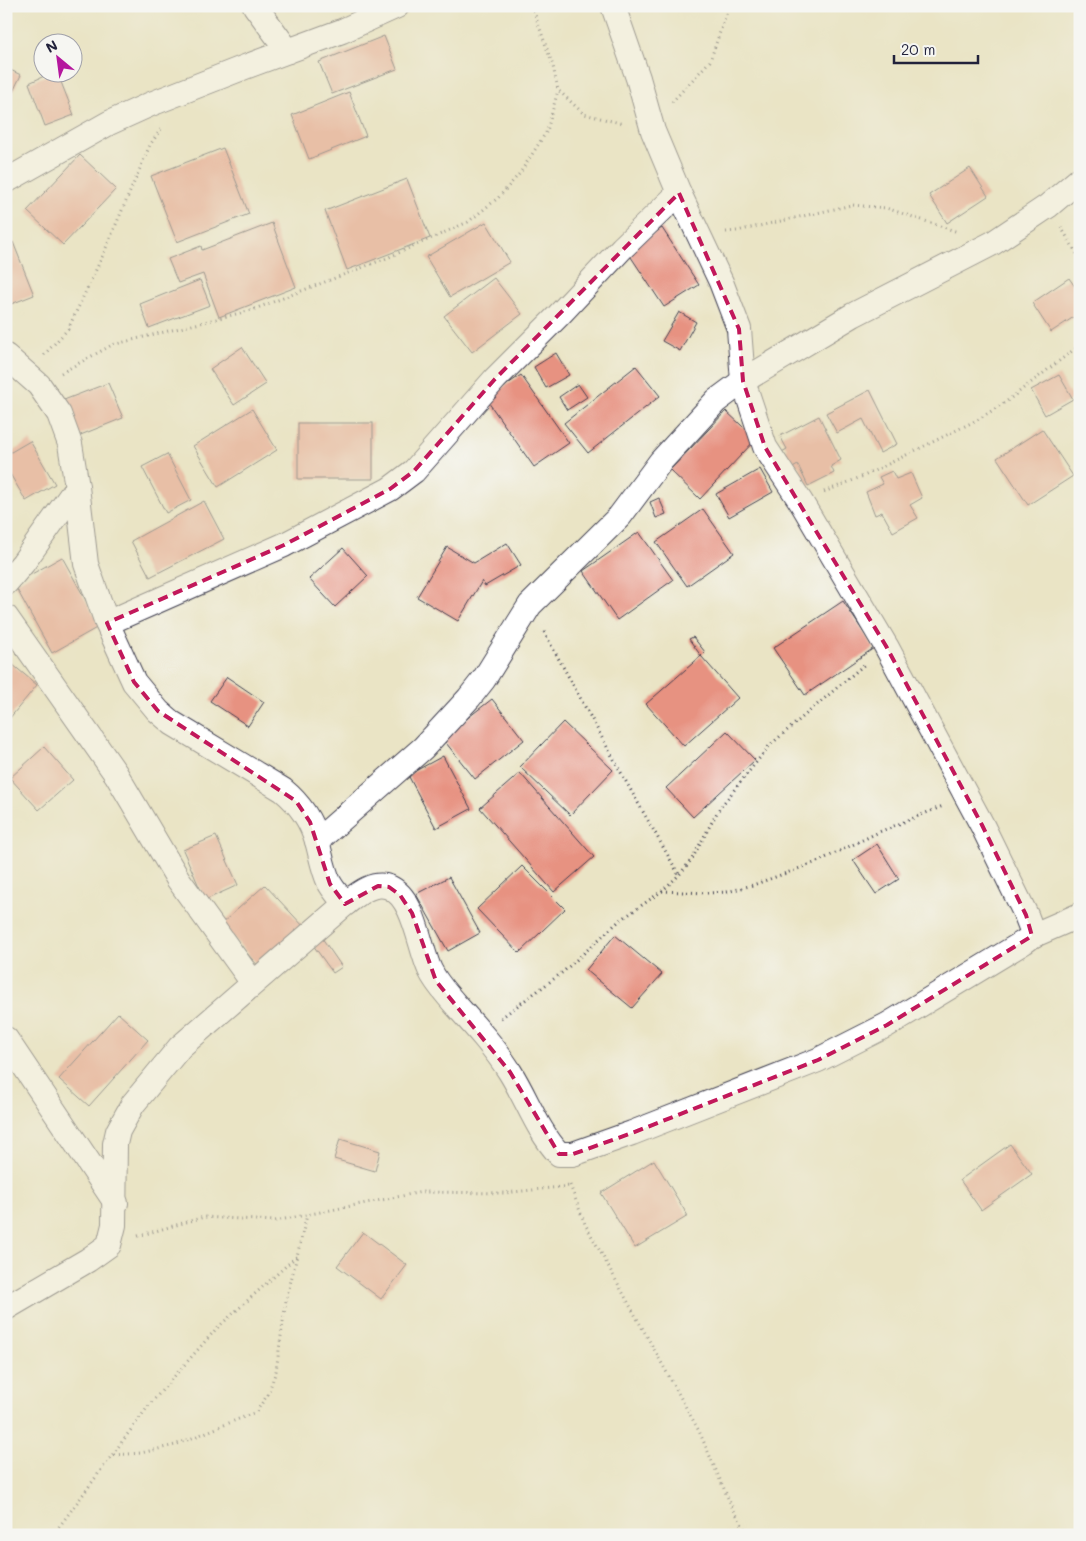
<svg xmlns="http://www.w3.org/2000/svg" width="1086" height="1541" viewBox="0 0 1086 1541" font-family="Mali,sans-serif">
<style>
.building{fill:#e79281}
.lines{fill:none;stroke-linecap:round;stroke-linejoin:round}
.street-casing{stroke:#403f50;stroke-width:26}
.path{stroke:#403f50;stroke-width:3;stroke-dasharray:1 4;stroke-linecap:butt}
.street{stroke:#fff;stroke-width:24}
.marked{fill:none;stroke:#c2185b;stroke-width:4;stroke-dasharray:10 6;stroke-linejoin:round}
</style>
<rect width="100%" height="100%" fill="#f6f6f2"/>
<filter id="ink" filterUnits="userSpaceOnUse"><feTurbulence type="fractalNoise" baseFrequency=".02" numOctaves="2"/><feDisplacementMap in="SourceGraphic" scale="10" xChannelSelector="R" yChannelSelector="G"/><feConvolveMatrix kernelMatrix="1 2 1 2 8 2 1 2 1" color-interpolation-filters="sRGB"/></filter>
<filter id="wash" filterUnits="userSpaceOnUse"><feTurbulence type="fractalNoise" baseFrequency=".0096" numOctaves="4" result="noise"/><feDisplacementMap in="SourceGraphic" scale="20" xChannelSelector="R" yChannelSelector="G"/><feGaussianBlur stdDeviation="1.12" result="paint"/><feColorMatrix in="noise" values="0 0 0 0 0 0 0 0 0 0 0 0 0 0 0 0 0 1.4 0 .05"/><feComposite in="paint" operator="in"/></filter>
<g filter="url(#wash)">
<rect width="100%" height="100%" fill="#eae4c5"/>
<g id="blocks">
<g class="building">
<path d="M384 36 397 69 332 94 319 62Z"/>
<path d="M6 68 21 75 6 106Z"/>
<path d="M53 72H57L74 115 45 126 29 83Z"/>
<path d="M349 92 366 136 309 159 292 115Z"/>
<path d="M223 148 249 214 177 242 151 176Z"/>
<path d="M80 155 116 189 63 245 27 211Z"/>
<path d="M970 168 988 196 947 223 929 195Z"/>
<path d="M407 179 430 238 347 270 325 211Z"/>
<path d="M486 222 510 262 450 297 426 257Z"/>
<path d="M272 223 296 287 219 317 203 274 178 283 168 259 201 246 202 250Z"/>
<path d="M662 228 699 285 664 307 627 251Z"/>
<path d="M13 242 34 295 6 306V245Z"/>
<path d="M494 278 522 314 472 352 444 316Z"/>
<path d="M1069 278 1080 294V313L1051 332 1032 303Z"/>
<path d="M200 280 210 305 149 328 140 304Z"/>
<path d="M679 312 696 322 680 351 662 341Z"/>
<path d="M242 347 266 384 234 405 210 369Z"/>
<path d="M556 353 569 375 546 388 534 367Z"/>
<path d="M636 366 660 396 588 453 564 423Z"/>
<path d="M521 375 569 443 534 467 486 399Z"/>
<path d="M1059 375 1073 399 1045 415 1031 390Z"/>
<path d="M108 383 123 418 78 436 64 400Z"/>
<path d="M578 384 587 397 567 410 559 397Z"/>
<path d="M870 390 897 444 880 453 863 419 837 433 826 413Z"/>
<path d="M252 409 277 450 218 487 193 446Z"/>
<path d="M726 411 756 439 700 499 670 470Z"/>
<path d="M819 416 841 460 831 466 834 473 808 486 798 465 789 470 780 453 787 449 780 436Z"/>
<rect x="298" y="423" width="75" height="56"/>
<path d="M1042 429 1073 476 1028 505 997 458Z"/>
<path d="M30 441 55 484 26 501 6 467V455Z"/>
<path d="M167 454 191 500 166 513 142 467Z"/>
<path d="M760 469 773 492 729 517 716 494Z"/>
<path d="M892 471 896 479 911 473 922 498 910 505 918 518 893 532 882 512 875 515 866 492 883 484 879 477Z"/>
<path d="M659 498 666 514 656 518 650 502Z"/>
<path d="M204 501 224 539 150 577 131 541Z"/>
<path d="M703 509 734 553 687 586 656 542Z"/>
<path d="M639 532 673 580 617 620 583 571Z"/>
<path d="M507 543 521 565 485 586 482 581 458 621 417 597 447 547 474 563Z"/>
<path d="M343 548 368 576 335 607 309 579Z"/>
<path d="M62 557 100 626 52 653 14 584Z"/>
<path d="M843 601 874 648 805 695 773 648Z"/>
<path d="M693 637 705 652 701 656 689 639Z"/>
<path d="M701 656 738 698 684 746 646 704Z"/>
<path d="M6 659 37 685 9 719 6 717Z"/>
<path d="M227 677 264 702 248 726 210 701Z"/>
<path d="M492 699 524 740 475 779 442 738Z"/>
<path d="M563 722 613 770 570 815 520 767Z"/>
<path d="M727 731 755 760 693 817 666 788Z"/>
<path d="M44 747 73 780 39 810 10 778Z"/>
<path d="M443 756 471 809 436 828 408 775Z"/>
<path d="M520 773 594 857 554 892 480 808Z"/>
<path d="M216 836 238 885 205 900 183 850Z"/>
<path d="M877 844 899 879 876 894 853 860Z"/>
<path d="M522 866 565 909 519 953 477 909Z"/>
<path d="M449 877 480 933 448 951 416 894Z"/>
<path d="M265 885 305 928 260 968 221 924Z"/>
<path d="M615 935 662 974 632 1008 586 970Z"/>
<path d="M322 938 342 967 333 973 313 945Z"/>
<path d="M118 1013 148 1040 89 1106 59 1079Z"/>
<path d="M340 1139 380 1151 375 1171 334 1159Z"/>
<path d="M1010 1144 1032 1174 981 1210 960 1180Z"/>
<path d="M654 1160 688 1216 635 1248 601 1193Z"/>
<path d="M363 1232 407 1265 381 1299 337 1266Z"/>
</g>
</g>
</g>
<g filter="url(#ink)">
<use href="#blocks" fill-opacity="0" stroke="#403f50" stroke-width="1"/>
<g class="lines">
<defs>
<g id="street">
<path d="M255 6 288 51"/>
<path d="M6 181 109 123 151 104 245 67 342 31 397 6"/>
<path d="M6 356 39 385 59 414 70 444 77 487 86 564 107 623 134 682 158 711 172 723 283 790C300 804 311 820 317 841 321 855 323 869 329 882 333 890 340 897 345 904"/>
<path d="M6 583 23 563 77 487"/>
<path d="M6 617 116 774 178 879 253 983"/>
<path d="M107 623 284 545 390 489 414 471 495 379 558 316 622 248 679 193"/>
<path d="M317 841 423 748 469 698 484 679 530 605 620 516 661 461 716 401 743 381 853 315 993 243 1048 206 1080 179"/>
<path d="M1032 936 1080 915"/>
<path d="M6 1039 116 1203"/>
<path d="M6 1308 88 1260 109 1245 114 1225 115 1144 118 1131 133 1104 180 1047 345 904C357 895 372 881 389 887 415 898 419 947 430 970 436 983 446 993 455 1004 474 1025 495 1048 510 1072 527 1099 537 1130 559 1154H573L632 1133 818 1060 887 1025 1024 942 1032 936 1031 928 1026 915 982 825 886 646 801 502 765 447 743 381 739 329 721 282 679 193 653 131 638 78 613 6"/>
</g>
</defs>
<use href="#street" class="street-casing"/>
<g class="path">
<path d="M532 6 553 66 558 90 584 114 624 124"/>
<path d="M672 102 710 61 729 6"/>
<path d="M1061 227 1080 259"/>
<path d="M726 232 737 231 852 205 886 208 958 232"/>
<path d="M44 355 68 329 103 255 150 145 161 129"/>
<path d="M61 373 112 345 252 310 387 258 468 222 498 198 520 173 547 131 558 90"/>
<path d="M824 492 866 475 979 419 1007 401 1080 345"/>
<path d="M544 632 629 787 679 875"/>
<path d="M662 891 706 893 727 892 753 885 817 862 879 832 943 806"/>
<path d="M501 1018 563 972 618 922 662 891 679 875 692 859 719 809 770 745 866 663"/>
<path d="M570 1185 585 1224 699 1431 731 1505 748 1535"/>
<path d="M138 1236 204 1217 275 1221 422 1192 504 1193 570 1186"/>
<path d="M114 1455 141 1453 175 1445 256 1412 268 1394 276 1371 286 1301 307 1215"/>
<path d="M53 1535 150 1404 216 1329 297 1256"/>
</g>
<use href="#street" class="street"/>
</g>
</g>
<path d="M0 0H1086V1541H0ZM679 193 739 329 743 381 765 447 886 646 982 825 1026 915 1032 936 887 1025 818 1060 632 1133 573 1154H559L510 1072 436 981 412 913 400 895 389 887 378 886 345 904 330 884 310 822 296 801 158 711 134 682 107 623 284 545 390 489 414 471 495 379Z" fill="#eae4c5" fill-opacity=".55" fill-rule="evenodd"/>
<path class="marked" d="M679 193 739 329 743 381 765 447 886 646 982 825 1026 915 1032 936 887 1025 818 1060 632 1133 573 1154H559L510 1072 436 981 412 913 400 895 389 887 378 886 345 904 330 884 310 822 296 801 158 711 134 682 107 623 284 545 390 489 414 471 495 379Z"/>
<rect width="1086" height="1541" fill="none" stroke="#f6f6f2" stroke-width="25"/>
<g transform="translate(58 58) rotate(331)"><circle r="24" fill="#f6f6f2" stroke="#a1a1a9"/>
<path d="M0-4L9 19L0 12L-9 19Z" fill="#b5179e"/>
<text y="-8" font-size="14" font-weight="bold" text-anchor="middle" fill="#22223b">N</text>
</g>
<path d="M894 55v8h84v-8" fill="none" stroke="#22223b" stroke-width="2.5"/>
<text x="901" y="55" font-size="15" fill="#22223b" stroke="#f6f6f2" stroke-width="4" paint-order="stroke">20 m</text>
</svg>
